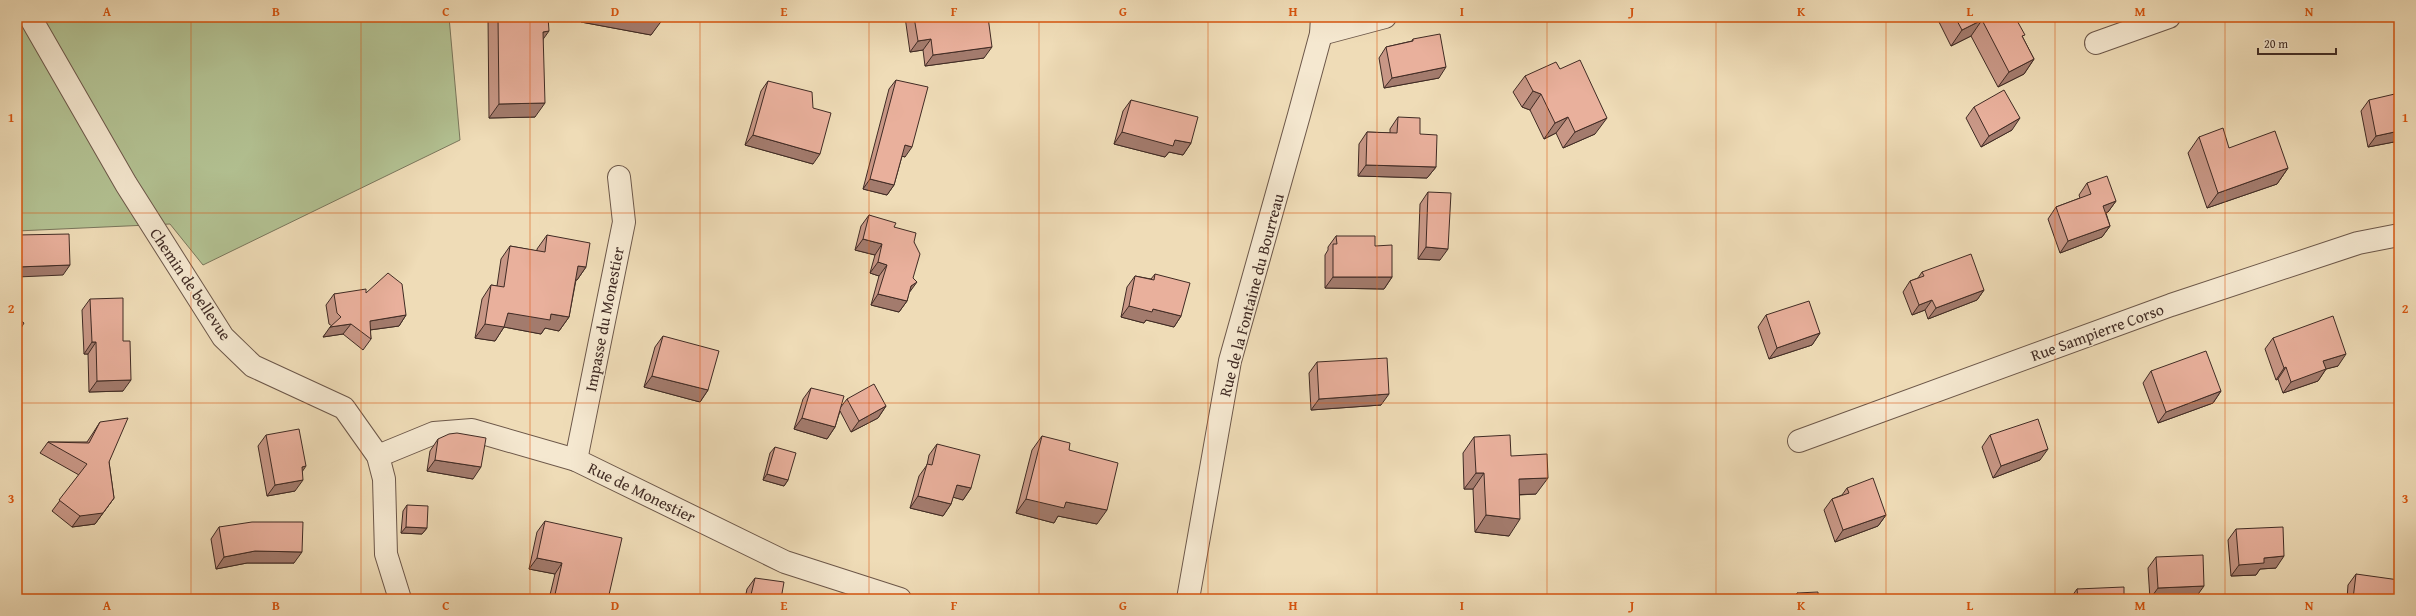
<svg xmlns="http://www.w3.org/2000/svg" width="2416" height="616" viewBox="0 0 2416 616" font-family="'Gentium Book Plus',serif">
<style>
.green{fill:#b3c293;stroke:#7a765c}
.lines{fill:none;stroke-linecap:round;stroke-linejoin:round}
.minor-casing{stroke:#6c5749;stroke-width:24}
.minor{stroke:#f5e8d0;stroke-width:22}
.wall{fill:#c89786;stroke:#402b24}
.shaded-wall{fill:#a37b6d;stroke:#402b24}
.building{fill:#e9b09c;stroke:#402b24}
.grid{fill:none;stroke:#d7540e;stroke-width:1;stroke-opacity:0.55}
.labels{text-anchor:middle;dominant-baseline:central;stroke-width:3;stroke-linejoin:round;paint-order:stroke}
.street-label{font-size:16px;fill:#402b24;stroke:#f5e8d0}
.neatline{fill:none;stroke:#d7540e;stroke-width:1.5}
.grid-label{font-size:13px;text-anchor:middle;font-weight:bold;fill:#d7540e}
</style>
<rect width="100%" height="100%" fill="#efdcb7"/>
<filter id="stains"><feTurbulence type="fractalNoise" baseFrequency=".005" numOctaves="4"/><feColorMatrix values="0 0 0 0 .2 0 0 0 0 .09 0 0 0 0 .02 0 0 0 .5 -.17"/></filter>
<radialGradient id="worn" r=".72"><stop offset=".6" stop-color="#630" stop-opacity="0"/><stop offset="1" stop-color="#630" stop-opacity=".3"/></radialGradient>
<path class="green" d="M17 17H449L460 140 203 265 170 224 17 231Z"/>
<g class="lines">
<defs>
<g id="minor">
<path d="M30 17 126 184 223 337 253 366 344 408 378 456 384 479 386 554 400 599"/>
<path d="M1321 34 1385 17"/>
<path d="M2096 43 2169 17"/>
<path d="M1799 441 2171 305 2358 243 2399 235"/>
<path d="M378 456 434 433 472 430 576 460 785 562 900 599"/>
<path d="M576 460 624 222 619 177"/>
<path d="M1188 599 1230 361 1299 115 1321 34 1322 17"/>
</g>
</defs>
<use href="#minor" class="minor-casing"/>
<use href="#minor" class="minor"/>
</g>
<g class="wall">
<path d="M488 17H548L543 39 535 117 489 118Z"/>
<path d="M582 17H663L651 35 581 22Z"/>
<path d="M905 17H942L984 58 925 66 923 50 910 52Z"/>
<path d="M1940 17H2015L2023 38 2034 59 2024 74 1998 87 1971 36 1951 46 1938 20Z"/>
<path d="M1413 39 1439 78 1384 88 1379 58 1386 47 1412 41Z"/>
<path d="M1560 69 1595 134 1563 148 1556 133 1544 139 1530 110 1522 107 1513 92 1525 76Z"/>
<path d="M896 80 905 157 902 156 894 185 887 195 863 189 889 89Z"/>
<path d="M768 81 813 164 745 145 761 91Z"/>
<path d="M1131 100 1191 143 1183 155 1169 152 1165 157 1114 144 1123 111Z"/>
<path d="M2369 100 2399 141 2368 147 2361 111Z"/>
<path d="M1974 107 2012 130 1981 147 1966 118Z"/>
<path d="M1398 117 1420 134 1436 167 1427 178 1358 176 1359 144 1367 132 1390 133V129Z"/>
<path d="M2199 137 2229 148 2288 168 2277 184 2207 208 2188 153Z"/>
<path d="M2087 183 2116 201 2108 212 2106 213 2110 226 2102 237 2060 253 2048 219 2056 207 2080 198 2079 195Z"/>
<path d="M1428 192 1440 260 1418 259 1420 204Z"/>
<path d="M869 215 894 227 914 242 909 293 907 301 899 312 871 305 879 276 870 273 875 255 855 250 861 226Z"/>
<path d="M547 235 586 267 577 280H576L569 317 559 331 545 328 541 334 504 327 495 341 475 338 482 299 491 285 497 286 501 259 510 246 537 251V249Z"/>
<path d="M1336 236 1375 246 1392 277 1384 289 1325 288V255L1328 250V247Z"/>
<path d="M1922 272 1984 290 1977 300 1928 319 1925 310 1912 315 1903 292 1910 281 1918 278Z"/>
<path d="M1155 274 1181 316 1174 327 1146 320 1144 323 1121 317 1127 287 1135 276 1151 279Z"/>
<path d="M366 293 406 315 399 326 370 330 371 339 363 350 343 334 323 337 332 326 329 324 326 305 334 294Z"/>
<path d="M90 299 123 391 89 392 88 354H84L82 310Z"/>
<path d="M1766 315 1820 333 1812 345 1769 359 1758 327Z"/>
<path d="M663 336 708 390 700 402 644 387 655 347Z"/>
<path d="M2273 338 2338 366 2326 369 2318 381 2283 393 2278 379 2276 380 2265 349Z"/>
<path d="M1317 362 1381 405 1311 410 1309 373Z"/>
<path d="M2151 371 2221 391 2213 403 2158 423 2143 383Z"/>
<path d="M811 388 840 408 847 399 886 406 878 418 851 432 840 411 835 427 827 439 794 429 803 399Z"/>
<path d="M100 422 109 462 114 498 95 524 72 527 52 511 79 475 40 453 48 442H87L93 433Z"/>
<path d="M266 435 295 491 267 496 258 446Z"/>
<path d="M1990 435 2040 460 1993 478 1982 447Z"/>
<path d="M1042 436 1069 450 1097 524 1058 516 1054 523 1016 513 1032 450Z"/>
<path d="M1474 437 1511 456 1536 494 1519 495 1509 536 1475 532 1473 489H1464L1463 453Z"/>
<path d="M438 439 473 479 427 471 430 451Z"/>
<path d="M937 444 971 488 963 500 953 497 951 504 943 516 910 508 919 476 927 465 929 455Z"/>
<path d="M775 447 788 480 784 486 763 480 770 453Z"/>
<path d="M1847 488 1886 515 1878 526 1835 542 1824 510 1832 499 1842 495Z"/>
<path d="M407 505 427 528 422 534 401 533 403 511Z"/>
<path d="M545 521 608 599H549L555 574 529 569 537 532Z"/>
<path d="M219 527 294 563H247L216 569 211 539Z"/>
<path d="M2236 529 2276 568 2260 569 2256 575 2231 576 2228 540Z"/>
<path d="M2156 557 2196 597 2150 599 2148 568Z"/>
<path d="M2356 574 2399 599H2347L2348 585Z"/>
<path d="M755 578 781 599H745L747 589Z"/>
<path d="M2077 589 2124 599H2070Z"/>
<path d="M1797 593 1818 599H1793Z"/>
</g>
<g class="shaded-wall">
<path d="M585 17H654L663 19 651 35 581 22Z"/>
<path d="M1982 20 1971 36 1951 46 1962 30Z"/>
<path d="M549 31 539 45 543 32Z"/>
<path d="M931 39 923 50 910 52 918 41Z"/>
<path d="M992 47 984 58 925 66 933 55Z"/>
<path d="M2034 59 2024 74 1998 87 2009 72Z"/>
<path d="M1446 67 1439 78 1384 88 1392 78Z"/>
<path d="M1533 91 1541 94 1530 110 1522 107Z"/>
<path d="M545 103 535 117 489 118 499 104Z"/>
<path d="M1568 117 1556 133 1544 139 1555 123Z"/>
<path d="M1607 118 1595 134 1563 148 1575 132Z"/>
<path d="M2020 118 2012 130 1981 147 1989 136Z"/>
<path d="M2399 131V141L2368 147 2376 136Z"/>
<path d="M1122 132 1175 140 1191 143 1183 155 1169 152 1165 157 1114 144Z"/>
<path d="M753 135 820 154 813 164 745 145Z"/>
<path d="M905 145 912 147 905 157 898 155Z"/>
<path d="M1366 165 1436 167 1427 178 1358 176Z"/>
<path d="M2288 168 2277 184 2207 208 2218 193Z"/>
<path d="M870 179 894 185 887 195 863 189Z"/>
<path d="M2116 201 2108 212 2095 217 2103 206Z"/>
<path d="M2110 226 2102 237 2060 253 2068 241Z"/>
<path d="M863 239 882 244 875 255 855 250Z"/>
<path d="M1426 247 1448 249 1440 260 1418 259Z"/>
<path d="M878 262 887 265 879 276 870 273Z"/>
<path d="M70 265 63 275 17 277V267Z"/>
<path d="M578 266 586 267 577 280 569 279Z"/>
<path d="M1333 277H1392L1384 289 1325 288Z"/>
<path d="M917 282 909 293 911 286Z"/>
<path d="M1984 290 1977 300 1928 319 1936 308Z"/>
<path d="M878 294 907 301 899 312 871 305Z"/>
<path d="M1932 300 1925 310 1912 315 1919 305Z"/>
<path d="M1129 306 1153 309 1181 316 1174 327 1146 320 1144 323 1121 317Z"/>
<path d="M508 313 551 314 569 317 559 331 545 328 541 334 504 327 495 341 475 338 485 324Z"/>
<path d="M406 315 399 326 362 331 370 321Z"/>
<path d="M351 324 343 334 323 337 330 327Z"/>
<path d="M1820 333 1812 345 1769 359 1777 348Z"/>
<path d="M92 342H96L88 354H84Z"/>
<path d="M2346 354 2338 366 2326 369 2318 381 2283 393 2291 382 2323 361Z"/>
<path d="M2286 367 2278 379 2276 380 2284 368Z"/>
<path d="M652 376 708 390 700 402 644 387Z"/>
<path d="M131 380 123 391 89 392 97 381Z"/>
<path d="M2221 391 2213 403 2158 423 2166 412Z"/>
<path d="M1389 394 1381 405 1311 410 1319 399Z"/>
<path d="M886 406 878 418 851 432 859 421Z"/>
<path d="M802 418 835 427 827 439 794 429Z"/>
<path d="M2048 449 2040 460 1993 478 2001 466Z"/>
<path d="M435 460 481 467 473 479 427 471Z"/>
<path d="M306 466 298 478 302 467Z"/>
<path d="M1476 473H1484L1473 489H1464Z"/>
<path d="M767 474 788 480 784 486 763 480Z"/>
<path d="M1548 478 1536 494 1508 495 1519 479Z"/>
<path d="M303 480 295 491 267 496 275 485Z"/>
<path d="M957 485 971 488 963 500 949 496Z"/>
<path d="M918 496 951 504 943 516 910 508Z"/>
<path d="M114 498 95 524 72 527 80 516Z"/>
<path d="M1026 499 1066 502 1107 510 1097 524 1058 516 1054 523 1016 513Z"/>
<path d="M1486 515 1520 519 1509 536 1475 532Z"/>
<path d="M1886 515 1878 526 1835 542 1843 530Z"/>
<path d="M406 527 427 528 422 534 401 533Z"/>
<path d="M255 551 302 552 294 563H247L216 569 224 557Z"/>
<path d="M2284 556 2276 568 2260 569 2256 575 2231 576 2239 565 2264 558Z"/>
<path d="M537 558 562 563 555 574 529 569Z"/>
<path d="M2204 586 2196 597 2150 599 2158 588Z"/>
</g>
<g class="building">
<path d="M498 17H548L549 31 543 32 545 103 499 104Z"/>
<path d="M654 17H663V19Z"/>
<path d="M914 17H988L992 47 933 55 931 39 918 41Z"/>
<path d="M1955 17H2015L2025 35 2022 36 2034 59 2009 72 1982 20 1962 30Z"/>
<path d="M1440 34 1446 67 1392 78 1386 47 1413 41V39Z"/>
<path d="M1580 60 1607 118 1575 132 1568 117 1555 123 1541 94 1533 91 1525 76 1556 62 1560 69Z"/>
<path d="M896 80 928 87 912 147 905 145 894 185 870 179Z"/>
<path d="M768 81 812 92 813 108 831 113 820 154 753 135Z"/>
<path d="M2004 90 2020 118 1989 136 1974 107Z"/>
<path d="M2399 93V131L2376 136 2369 100Z"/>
<path d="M1131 100 1198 117 1191 143 1175 140 1173 146 1122 132Z"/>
<path d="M1398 117 1420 118V134L1437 135 1436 167 1366 165 1367 132 1397 133Z"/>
<path d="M2223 128 2229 148 2275 131 2288 168 2218 193 2199 137Z"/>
<path d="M2107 176 2116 201 2103 206 2110 226 2068 241 2056 207 2091 194 2087 183Z"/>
<path d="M1428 192 1451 193 1448 249 1426 247Z"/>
<path d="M869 215 896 223 894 227 916 233 914 242 920 254 913 278 917 282 911 286 907 301 878 294 887 265 878 262 882 244 863 239Z"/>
<path d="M69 234 70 265 17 267V235Z"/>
<path d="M547 235 590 243 586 267 578 266 569 317 551 314 550 320 508 313 504 327 485 324 491 285 504 287 510 246 545 252Z"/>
<path d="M1336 236H1375V246L1392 245V277H1333V244H1337Z"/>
<path d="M1971 254 1984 290 1936 308 1932 300 1919 305 1910 281 1924 276 1922 272Z"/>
<path d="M388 273 402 284 406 315 370 321 371 339 351 324 330 327 341 317 337 313 334 294 366 289V293Z"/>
<path d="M1155 274 1190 283 1181 316 1153 309 1152 312 1129 306 1135 276 1154 280Z"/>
<path d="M123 298V341H130L131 380 97 381 96 342H92L90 299Z"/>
<path d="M1809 301 1820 333 1777 348 1766 315Z"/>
<path d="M2333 316 2346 354 2323 361 2326 369 2291 382 2286 367 2284 368 2273 338Z"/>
<path d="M17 318 24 323 17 335Z"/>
<path d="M663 336 719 351 708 390 652 376Z"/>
<path d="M2206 351 2221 391 2166 412 2151 371Z"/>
<path d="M1387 358 1389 394 1319 399 1317 362Z"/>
<path d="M874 384 886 406 859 421 847 399Z"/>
<path d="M811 388 844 396 835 427 802 418Z"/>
<path d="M128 418 109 462 114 498 103 513 80 516 59 500 87 464 48 442 89 443 100 422Z"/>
<path d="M2038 419 2048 449 2001 466 1990 435Z"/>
<path d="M299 429 306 466 302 467 303 480 275 485 266 435Z"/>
<path d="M457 433 486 438 481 467 435 460 438 439 449 434Z"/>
<path d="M1510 435 1511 456 1547 454 1548 478 1519 479 1520 519 1486 515 1484 473H1476L1474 437Z"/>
<path d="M1042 436 1070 443 1069 450 1118 463 1107 510 1066 502 1064 508 1026 499Z"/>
<path d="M937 444 980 455 971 488 957 485 951 504 918 496 927 464 932 465Z"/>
<path d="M775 447 796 453 788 480 767 474Z"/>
<path d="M1873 478 1886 515 1843 530 1832 499 1849 493 1847 488Z"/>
<path d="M407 505 428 506 427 528 406 527Z"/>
<path d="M545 521 622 538 608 599H554L562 563 537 558Z"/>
<path d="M252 522H303L302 552 255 551 224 557 219 527Z"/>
<path d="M2283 527 2284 556 2264 558V563L2239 565 2236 529Z"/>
<path d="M2203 555 2204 586 2158 588 2156 557Z"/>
<path d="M2356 574 2399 580V599H2353Z"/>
<path d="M755 578 784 582 781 599H750Z"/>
<path d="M2124 587V599H2078L2077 589Z"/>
<path d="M1818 592V599H1798L1797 593Z"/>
</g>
<path class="grid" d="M191 17V599M361 17V599M530 17V599M700 17V599M869 17V599M1039 17V599M1208 17V599M1377 17V599M1547 17V599M1716 17V599M1886 17V599M2055 17V599M2225 17V599M17 213H2399M17 403H2399"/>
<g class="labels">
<g class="street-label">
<text transform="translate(191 284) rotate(56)">Chemin de bellevue</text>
<text transform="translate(1251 295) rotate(-75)">Rue de la Fontaine du Bourreau</text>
<text transform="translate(604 319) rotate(-79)">Impasse du Monestier</text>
<text transform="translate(2097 332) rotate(-20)">Rue Sampierre Corso</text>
<text transform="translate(642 492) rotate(26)">Rue de Monestier</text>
</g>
</g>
<rect width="2416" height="616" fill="none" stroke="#efdcb7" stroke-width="44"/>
<path d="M2258 48v6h78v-6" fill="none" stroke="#402b24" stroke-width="2"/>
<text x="2264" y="48" font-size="12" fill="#402b24" stroke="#f5e8d0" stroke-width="3" paint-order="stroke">20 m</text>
<rect x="22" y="22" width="2372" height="572" class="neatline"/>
<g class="grid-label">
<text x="107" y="16">A</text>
<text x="276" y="16">B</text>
<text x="446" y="16">C</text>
<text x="615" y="16">D</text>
<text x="784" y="16">E</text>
<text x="954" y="16">F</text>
<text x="1123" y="16">G</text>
<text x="1293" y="16">H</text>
<text x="1462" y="16">I</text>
<text x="1632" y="16">J</text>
<text x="1801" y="16">K</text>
<text x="1970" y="16">L</text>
<text x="2140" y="16">M</text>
<text x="2309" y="16">N</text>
<text x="11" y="122">1</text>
<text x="2405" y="122">1</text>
<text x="11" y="313">2</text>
<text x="2405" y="313">2</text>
<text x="11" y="503">3</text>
<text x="2405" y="503">3</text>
<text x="107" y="610">A</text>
<text x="276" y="610">B</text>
<text x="446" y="610">C</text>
<text x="615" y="610">D</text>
<text x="784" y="610">E</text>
<text x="954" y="610">F</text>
<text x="1123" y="610">G</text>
<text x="1293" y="610">H</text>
<text x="1462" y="610">I</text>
<text x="1632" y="610">J</text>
<text x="1801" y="610">K</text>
<text x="1970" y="610">L</text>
<text x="2140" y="610">M</text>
<text x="2309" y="610">N</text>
</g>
<rect width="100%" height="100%" filter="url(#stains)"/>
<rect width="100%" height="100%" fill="url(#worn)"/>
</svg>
